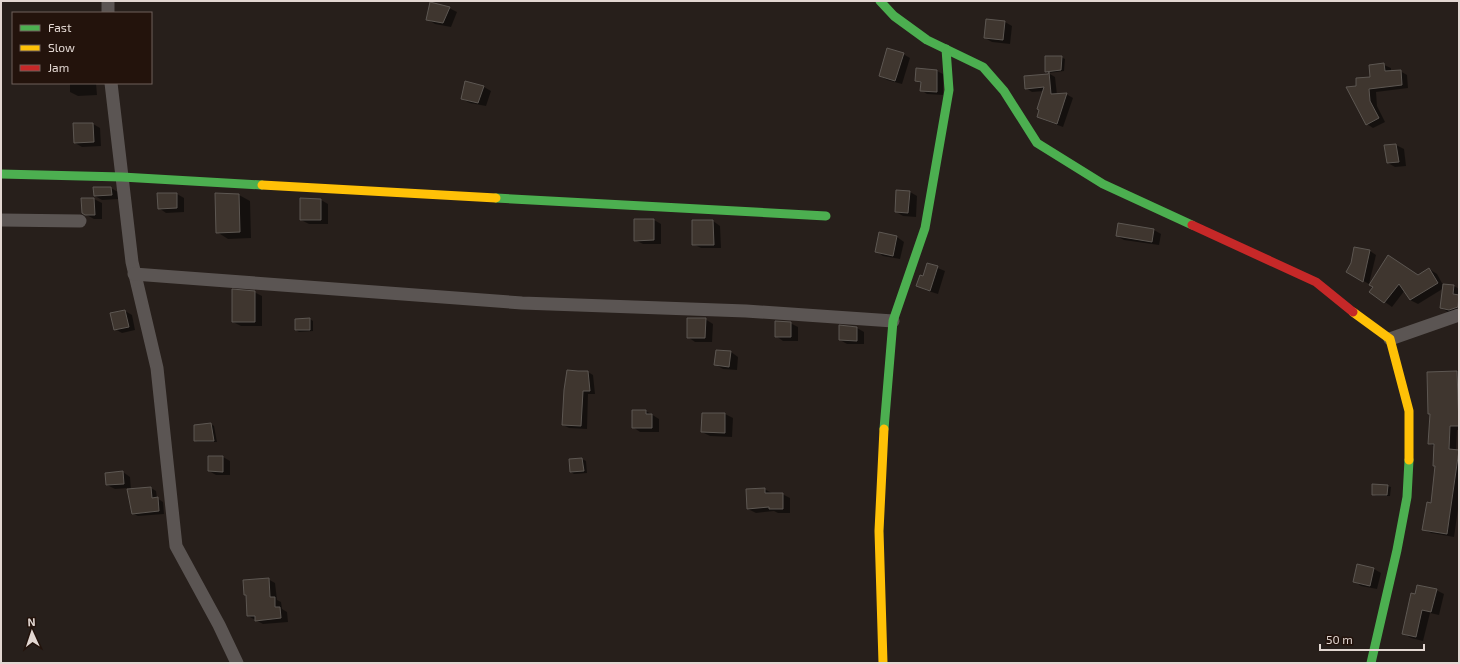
<svg xmlns="http://www.w3.org/2000/svg" width="1460" height="664" viewBox="0 0 1460 664" font-family="'Exo 2',sans-serif">
<style>
.shadow{fill:#0007}
.building{fill:#3f362f;stroke:#5d5752}
.lines{fill:none;stroke-linecap:round;stroke-linejoin:round}
.street{stroke:#5b5553;stroke-width:13}
.fast{stroke:#4caf50;stroke-width:9}
.slow{stroke:#ffc107;stroke-width:9}
.jam{stroke:#c62828;stroke-width:9}
</style>
<rect width="100%" height="100%" fill="#271f1b"/>
<g class="shadow">
<path d="M449 8 457 12 451 27 435 24 427 19Z"/>
<path d="M1005 22 1012 26 1010 44 992 42 985 38Z"/>
<path d="M903 54 910 58 902 84 887 80 880 76Z"/>
<path d="M1061 57 1065 59 1064 71 1049 73 1046 71Z"/>
<path d="M1384 65 1391 68V72L1400 71 1407 75 1408 88 1376 92 1377 106 1385 122 1373 128 1367 124 1357 87 1371 78Z"/>
<path d="M937 71 943 74V95L927 94 921 90 922 84 916 81Z"/>
<path d="M1050 74 1055 77 1057 95 1066 94 1073 98 1063 127 1044 120 1038 117 1044 91 1032 92 1026 88 1025 77Z"/>
<path d="M465 82 484 87 491 91 486 106 470 103 462 99Z"/>
<path d="M70 83H96L97 95 78 96 70 92Z"/>
<path d="M93 124 100 128 101 146 82 147 75 143Z"/>
<path d="M1396 145 1404 149 1406 166 1395 167 1388 163 1385 146Z"/>
<path d="M111 188 118 192 119 199 102 200 95 196Z"/>
<path d="M910 192 917 196 916 217 903 216 896 212Z"/>
<path d="M177 194 184 198V212L166 213 159 208Z"/>
<path d="M239 195 250 201 251 238 228 239 217 232Z"/>
<path d="M82 199H94L102 203V219H94L83 213Z"/>
<path d="M321 200 328 204V224H309L301 220Z"/>
<path d="M635 220H654L661 224V244H643L635 240Z"/>
<path d="M713 221 720 226 721 248H701L693 244Z"/>
<path d="M1118 225 1154 230 1161 234 1159 245 1124 240 1117 236Z"/>
<path d="M880 233 897 237 904 242 900 259 883 256 876 251Z"/>
<path d="M1370 251 1376 255 1369 284 1347 272Z"/>
<path d="M928 264 945 271 938 294 925 290 917 285 924 277Z"/>
<path d="M1429 269 1437 274 1443 285 1454 286 1459 289V313L1448 312 1441 308 1444 288 1418 304 1410 300 1405 290 1392 307 1371 292 1419 276Z"/>
<path d="M254 292 262 296V326H241L233 322Z"/>
<path d="M125 311 132 315 135 330 122 333 115 329Z"/>
<path d="M310 319 313 321V331L299 332 296 330Z"/>
<path d="M705 319 713 324 712 342H695L688 337Z"/>
<path d="M790 323 798 327V341H783L776 336Z"/>
<path d="M840 326 857 328 864 332V344H847L840 340Z"/>
<path d="M717 351 731 352 738 357 737 370 723 369 716 365Z"/>
<path d="M588 372 593 375 595 394H588L587 429 569 428 563 425Z"/>
<path d="M1457 372 1459 373V430H1457L1456 450H1459V502L1454 537 1431 533 1423 529 1431 504 1436 467 1434 465 1435 447 1429 443 1431 415 1429 414 1428 373Z"/>
<path d="M646 411 659 419V432H640L633 427Z"/>
<path d="M703 414H725L733 418 732 437 710 436 702 432Z"/>
<path d="M211 424 214 426 217 442H198L195 441Z"/>
<path d="M223 457 230 461V475H216L209 471Z"/>
<path d="M582 459 586 461 587 473 574 474 571 472 570 460Z"/>
<path d="M123 472 130 477 131 490 151 488 156 491 157 498 163 502 164 514 138 516 132 513 128 488 115 489 107 485Z"/>
<path d="M1387 486 1391 487 1390 496H1376L1373 494Z"/>
<path d="M764 489 772 493 782 494 790 498V513H778L774 511 756 513 748 509Z"/>
<path d="M1374 569 1381 573 1377 589 1361 586 1354 581Z"/>
<path d="M268 579 275 583 277 600 281 602 282 609 287 612 288 622 263 624 248 616 247 595 245 594Z"/>
<path d="M1436 590 1444 594 1439 615 1430 613 1423 641 1411 638 1404 634 1416 595Z"/>
</g>
<g class="building">
<path d="M430 2 450 7 443 23 426 20Z"/>
<path d="M986 19 1005 21 1003 40 984 38Z"/>
<path d="M887 48 904 53 895 81 879 76Z"/>
<path d="M1045 56H1062L1061 70 1045 72Z"/>
<path d="M1384 63 1385 71 1401 70 1402 85 1369 89 1370 101 1379 118 1366 125 1346 87 1356 86V78L1370 77 1369 65Z"/>
<path d="M916 68 937 70V92L920 91 921 82 915 81Z"/>
<path d="M1049 72 1051 94 1067 93 1057 124 1037 117 1039 110 1037 109 1044 87 1025 89 1024 76 1048 74Z"/>
<path d="M465 81 484 86 478 103 461 99Z"/>
<path d="M73 123H93L94 142 74 143Z"/>
<path d="M1396 144 1399 162 1387 163 1384 145Z"/>
<path d="M93 187H111L112 195 94 196Z"/>
<path d="M896 190 910 191 908 213 895 212Z"/>
<path d="M157 193H177V208L158 209Z"/>
<path d="M215 193 239 194 240 232 216 233Z"/>
<path d="M81 198H94L95 215H85L82 213Z"/>
<path d="M300 198 321 199V220H300Z"/>
<path d="M634 219H654V240L634 241Z"/>
<path d="M692 220H713L714 245H692Z"/>
<path d="M1118 223 1154 229 1152 242 1116 236Z"/>
<path d="M879 232 897 236 893 256 875 252Z"/>
<path d="M1354 247 1370 250 1363 282 1346 272 1351 263Z"/>
<path d="M1388 255 1418 275 1429 268 1438 283 1410 300 1399 284 1384 303 1369 292 1373 287 1369 285Z"/>
<path d="M927 263 938 266 930 291 916 286 920 275 923 276Z"/>
<path d="M1443 284 1454 285 1453 294 1459 295 1458 307 1449 310 1440 308Z"/>
<path d="M232 289 255 291V322H232Z"/>
<path d="M125 310 129 327 114 330 110 313Z"/>
<path d="M310 318V330H295V319Z"/>
<path d="M687 318H706L705 338H687Z"/>
<path d="M775 321 791 322V337H775Z"/>
<path d="M839 325 857 327V341L839 340Z"/>
<path d="M716 350 731 351 729 367 714 365Z"/>
<path d="M567 370 578 371H588L590 391H583L581 426 562 425 564 390Z"/>
<path d="M1457 371 1459 426H1450L1449 449 1459 450 1447 534 1422 530 1427 502 1431 503 1435 466H1433L1434 444H1428L1430 414H1428L1427 372Z"/>
<path d="M632 410H646V414H652V428H632Z"/>
<path d="M702 413H725V433L701 432Z"/>
<path d="M211 423 214 441H194V425Z"/>
<path d="M208 456H223V472L208 471Z"/>
<path d="M582 458 584 471 570 472 569 459Z"/>
<path d="M123 471 124 484 106 485 105 473Z"/>
<path d="M1372 484 1388 485 1387 495H1372Z"/>
<path d="M151 487 152 498 158 497 159 511 132 514 127 489Z"/>
<path d="M765 488V493H783V509H769V507L747 509 746 489Z"/>
<path d="M1357 564 1374 568 1370 586 1353 582Z"/>
<path d="M269 578 270 597H275V607H280L281 618 255 621V616H247L246 595H244L243 580Z"/>
<path d="M1417 585 1437 589 1431 612 1422 610 1416 637 1402 634 1411 593 1415 594Z"/>
</g>
<g class="lines">
<g class="street">
<path d="M108 13V1"/>
<path d="M111 83 132 262 157 368 176 546 219 625 237 663"/>
<path d="M1 220 80 221"/>
<path d="M134 274 522 303 746 311 893 321"/>
<path d="M1390 339 1459 315"/>
</g>
<g class="fast">
<path d="M880 1 894 16 927 40 983 67 1004 91 1037 143 1103 184 1192 225"/>
<path d="M1 174 122 177 262 185"/>
<path d="M496 198 826 216"/>
<path d="M884 429 893 321 925 228 949 90 946 49"/>
<path d="M1371 663 1397 550 1407 497 1409 460"/>
</g>
<g class="slow">
<path d="M262 185 496 198"/>
<path d="M1353 312 1390 339 1409 411V460"/>
<path d="M883 663 879 531 884 429"/>
</g>
<path class="jam" d="M1192 225 1316 282 1353 312"/>
</g>
<rect width="1460" height="664" fill="none" stroke="#e2d7d2" stroke-width="4"/>
<rect x="12" y="12" width="140" height="72" fill="#23130c" stroke="#6f615b"/>
<rect x="20" y="25" width="20" height="6" fill="#4caf50" stroke="#6f615b"/>
<text x="48" y="32" font-size="12" fill="#e2d7d2">Fast</text>
<rect x="20" y="45" width="20" height="6" fill="#ffc107" stroke="#6f615b"/>
<text x="48" y="52" font-size="12" fill="#e2d7d2">Slow</text>
<rect x="20" y="65" width="20" height="6" fill="#c62828" stroke="#6f615b"/>
<text x="48" y="72" font-size="12" fill="#e2d7d2">Jam</text>
<g transform="translate(32 632) rotate(357)" stroke="#23130c" stroke-width="3" paint-order="stroke">
<path d="M0-3L7 15L0 10L-7 15Z" fill="#e2d7d2"/>
<text y="-6" font-size="11" font-weight="bold" text-anchor="middle" fill="#e2d7d2">N</text>
</g>
<path d="M1320 644v6h104v-6" fill="none" stroke="#e2d7d2" stroke-width="2"/>
<text x="1326" y="644" font-size="12" fill="#e2d7d2" stroke="#23130c" stroke-width="3" paint-order="stroke">50 m</text>
</svg>
